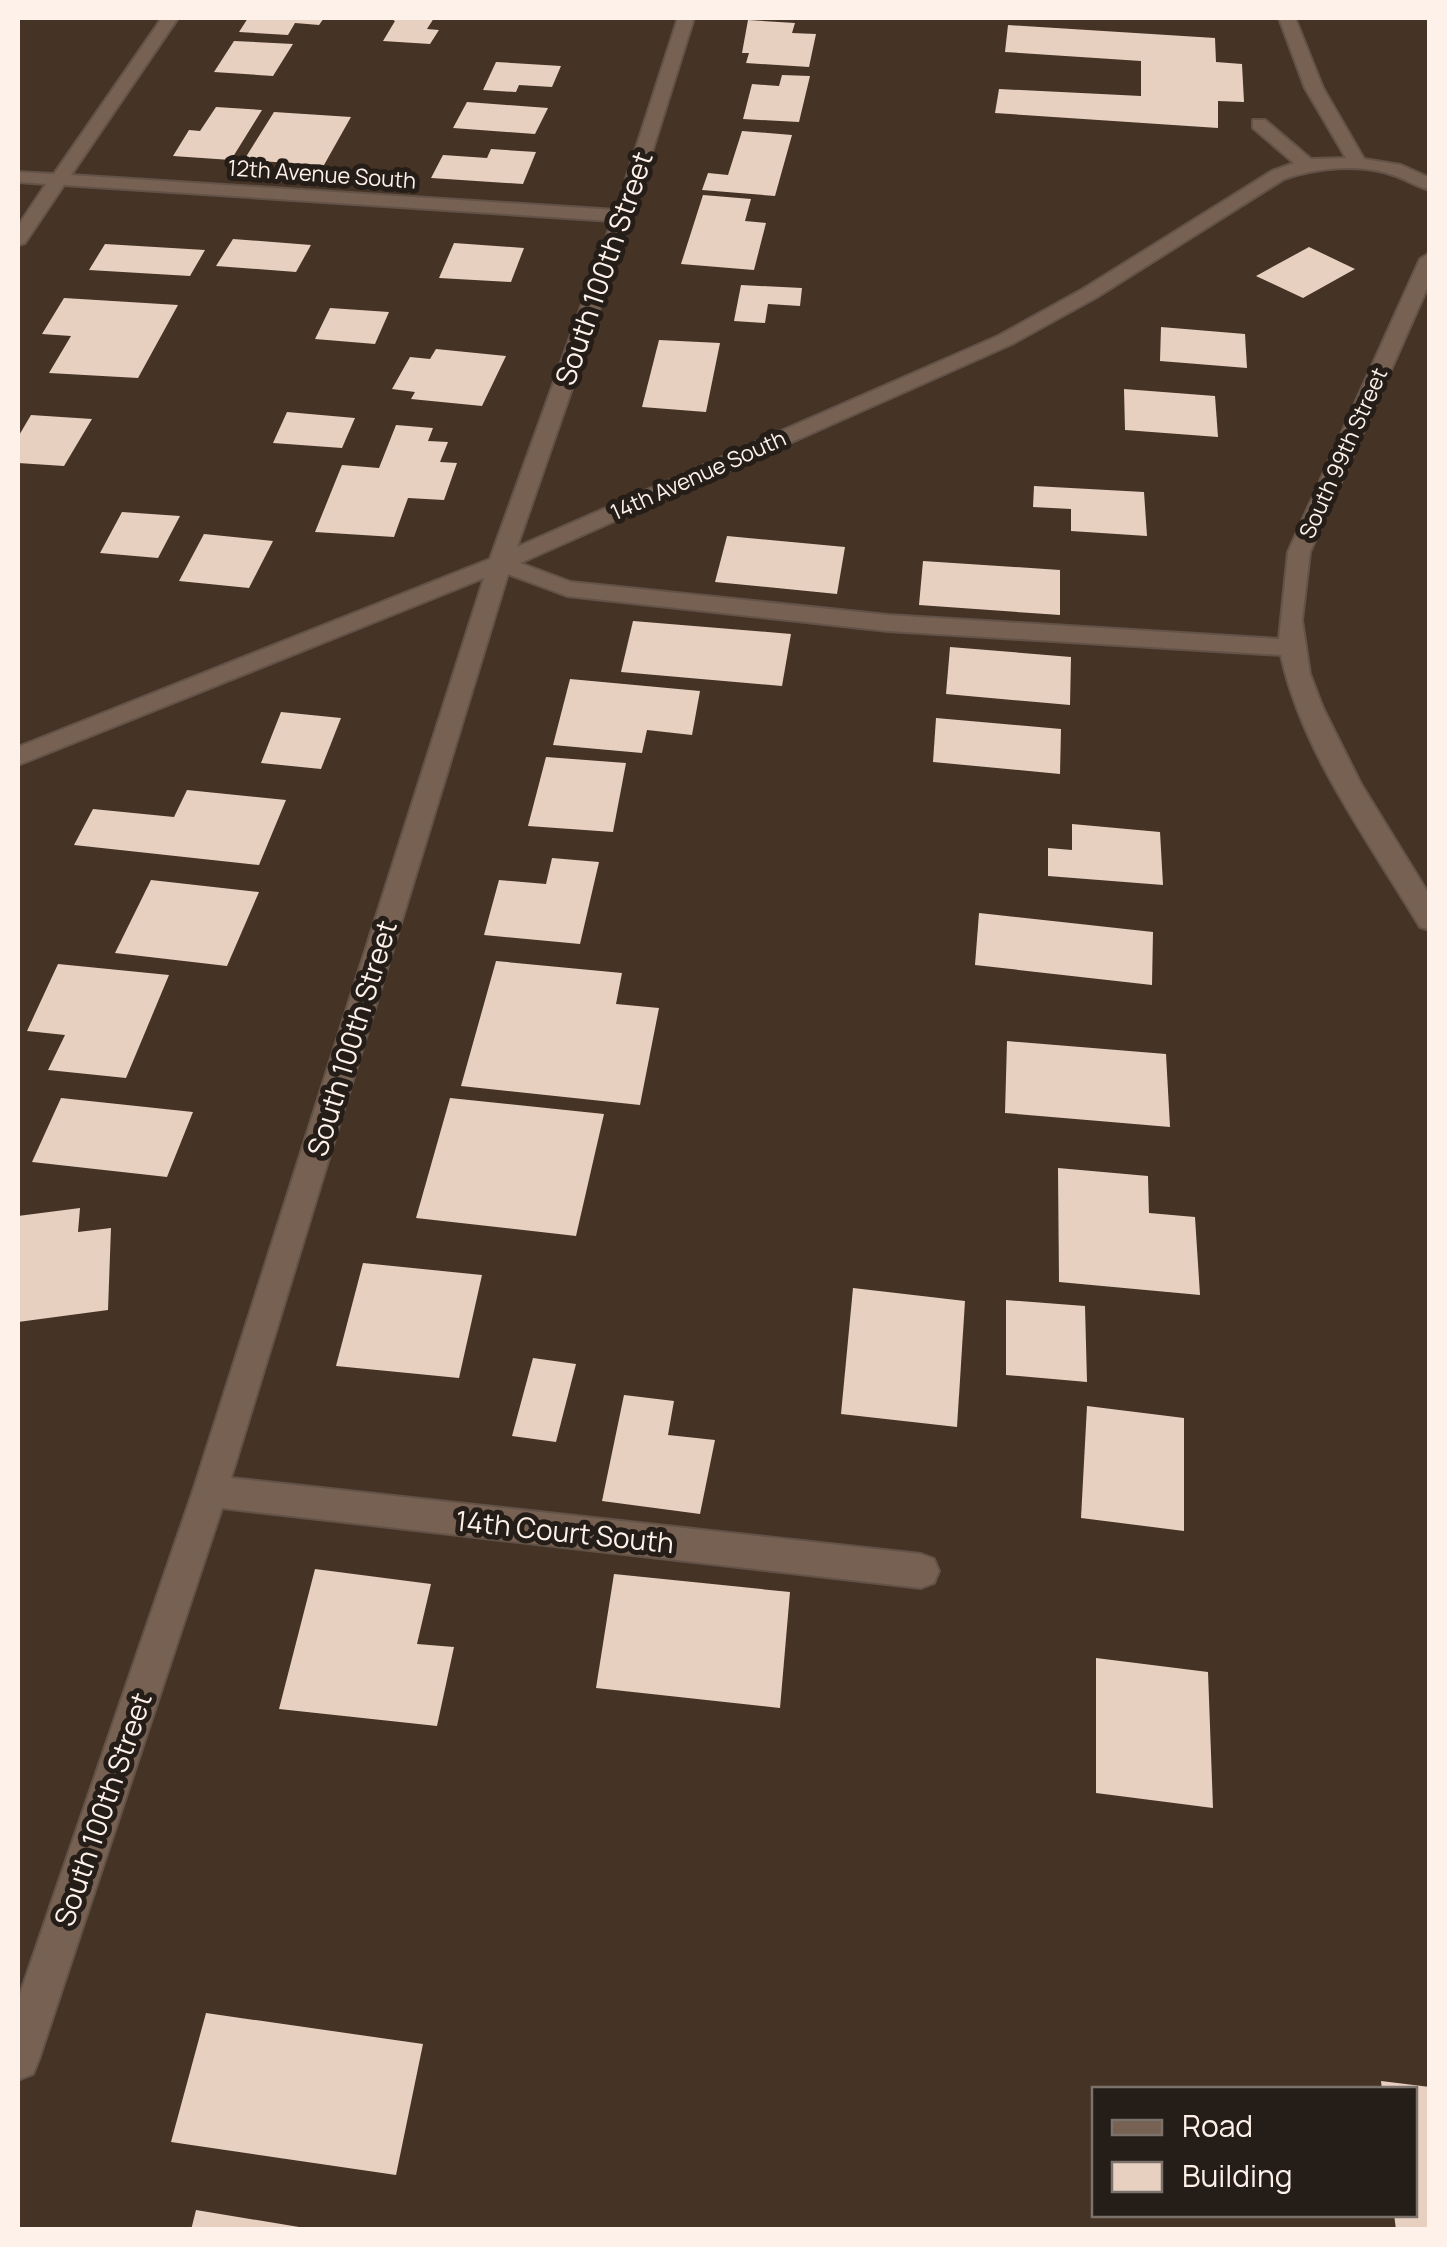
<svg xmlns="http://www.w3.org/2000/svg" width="1447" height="2247" viewBox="0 0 1447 2247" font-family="Manrope,sans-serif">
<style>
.building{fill:#e8d0c0}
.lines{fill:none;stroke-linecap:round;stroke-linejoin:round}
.minor-casing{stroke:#625247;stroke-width:4}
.minor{fill:#766153;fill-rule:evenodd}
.labels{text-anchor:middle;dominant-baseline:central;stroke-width:10;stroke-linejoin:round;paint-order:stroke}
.far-street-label{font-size:22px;fill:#fdf1e9;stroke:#251d17}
.street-label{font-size:28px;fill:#fdf1e9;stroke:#251d17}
</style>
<rect width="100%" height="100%" fill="#453326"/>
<g class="building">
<path d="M248 18H324L319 25 295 23 288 35 239 32Z"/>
<path d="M389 18H434L427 29 439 30 430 44 383 41 395 21Z"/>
<path d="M748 20 795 23 792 33 816 34 809 67 746 63 749 53H742Z"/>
<path d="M1008 25 1215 38 1216 62 1242 64 1244 102 1218 101V128L995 113 999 89 1141 96V61L1005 52Z"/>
<path d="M234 41 293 44 273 76 214 72Z"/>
<path d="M496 62 561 66 552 87 519 85 516 92 483 90Z"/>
<path d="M782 75 810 76 799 122 743 119 752 84 779 86Z"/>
<path d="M467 102 548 108 535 134 453 128Z"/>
<path d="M216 107 262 110 231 160 173 156 189 130 200 131Z"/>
<path d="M274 112 351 117 324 165 244 160Z"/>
<path d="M742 131 792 135 775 196 702 190 708 173 728 175Z"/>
<path d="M491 149 536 152 523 184 431 178 443 155 487 158Z"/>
<path d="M703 195 751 199 745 221 766 223 754 270 681 264Z"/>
<path d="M233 239 311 245 296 272 216 266Z"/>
<path d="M454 243 524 248 511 282 439 278Z"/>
<path d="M105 244 205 250 190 276 89 270Z"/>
<path d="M1309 247 1355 269 1303 298 1256 276Z"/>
<path d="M741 285 802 288 800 306 768 304 765 323 734 321Z"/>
<path d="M64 298 178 305 138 378 49 373 71 336 42 334Z"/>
<path d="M330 308 389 312 375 344 315 339Z"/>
<path d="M1161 327 1245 334 1247 368 1160 361Z"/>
<path d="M659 340 720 343 706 412 642 407Z"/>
<path d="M436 349 506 356 482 406 411 399 415 392 392 389 410 357 430 359Z"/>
<path d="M1124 389 1215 396 1218 437 1125 430Z"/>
<path d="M287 412 355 418 342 448 273 443Z"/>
<path d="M31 415 92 419 64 466 18 463V437Z"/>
<path d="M396 425 433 428 428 441 448 442 440 462 457 463 444 500 408 498 394 537 315 532 342 465 379 468Z"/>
<path d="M1034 486 1144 492 1147 536 1071 531V509L1033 507Z"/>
<path d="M122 512 180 516 158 558 100 553Z"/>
<path d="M204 534 273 541 249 588 179 581Z"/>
<path d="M727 536 845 547 837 594 715 582Z"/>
<path d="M923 561 1060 570V615L919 605Z"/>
<path d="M633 621 791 634 782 686 621 672Z"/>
<path d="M950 647 1071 657 1070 705 946 694Z"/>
<path d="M570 679 700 691 692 735 647 730 642 753 553 745Z"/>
<path d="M281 712 341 718 321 769 261 763Z"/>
<path d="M936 718 1061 729 1060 774 933 762Z"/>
<path d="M546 757 626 763 613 832 528 826Z"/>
<path d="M187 790 286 800 259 865 74 845 93 809 174 817Z"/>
<path d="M1072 824 1160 832 1163 885 1048 876V848L1072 850Z"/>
<path d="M552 858 599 862 580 944 484 935 499 880 546 884Z"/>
<path d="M151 880 259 892 227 966 115 953Z"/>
<path d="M979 913 1153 932 1152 985 975 965Z"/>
<path d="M496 961 622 973 616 1004 659 1008 640 1105 461 1086Z"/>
<path d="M58 964 169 975 126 1078 48 1070 65 1035 27 1031Z"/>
<path d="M1007 1041 1166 1054 1170 1127 1005 1113Z"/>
<path d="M61 1098 193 1112 167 1177 32 1162Z"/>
<path d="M450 1098 604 1114 576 1236 416 1218Z"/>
<path d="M1058 1168 1148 1176 1149 1213 1195 1217 1200 1295 1059 1282Z"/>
<path d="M80 1208 78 1232 111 1228 108 1310 18 1322V1216Z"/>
<path d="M363 1263 482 1275 459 1378 336 1366Z"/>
<path d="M853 1288 965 1301 957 1427 841 1414Z"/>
<path d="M1006 1300 1085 1306 1087 1382 1006 1375Z"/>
<path d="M533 1358 576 1364 556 1442 512 1436Z"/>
<path d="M624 1395 674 1401 668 1435 715 1440 700 1514 602 1501Z"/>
<path d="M1087 1406 1184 1418V1531L1081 1518Z"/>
<path d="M315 1569 431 1584 417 1644 454 1647 437 1726 279 1709Z"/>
<path d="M614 1574 790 1592 780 1708 596 1688Z"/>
<path d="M1096 1658 1208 1672 1213 1808 1096 1793Z"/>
<path d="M206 2013 423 2044 396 2175 171 2142Z"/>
<path d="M1381 2081 1430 2087V2230H1396L1394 2214H1414V2090H1382Z"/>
<path d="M196 2210 299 2227V2230H191Z"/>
</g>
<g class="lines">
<defs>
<path id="minor" d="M162 18H178L71 175 616 210 678 18H694L632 216 517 547 998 336 1083 289 1272 171 1294 163 1253 128V120H1265L1311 159 1346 158 1305 88 1279 18H1295L1323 88 1364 159 1401 165 1430 178V190C1417 187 1406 179 1393 175 1359 163 1317 168 1284 179L1097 297 1012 344 520 563 571 582 888 615 1279 639 1288 552 1420 259 1430 253V282L1310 552 1302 620 1310 674 1323 708 1361 784 1430 896V930L1420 927C1370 843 1302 753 1281 655L888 631 567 596 508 574 231 1478 921 1554 934 1559 939 1571 934 1583 921 1588 222 1508 39 2059 33 2074 18 2080V2000L193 1491 484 578 18 765V747L490 559 612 221 64 185 25 243 18 245V226L46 184 18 182V172L54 174Z"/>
</defs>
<use href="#minor" class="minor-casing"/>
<use href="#minor" class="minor"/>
</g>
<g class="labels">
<g class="far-street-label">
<text transform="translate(322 174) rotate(4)">12th Avenue South</text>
<text transform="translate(1343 453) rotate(-66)">South 99th Street</text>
<text transform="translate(698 475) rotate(-24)">14th Avenue South</text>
</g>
<g class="street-label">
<text transform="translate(603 268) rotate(-71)">South 100th Street</text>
<text transform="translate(351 1038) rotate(-73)">South 100th Street</text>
<text transform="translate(565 1531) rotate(6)">14th Court South</text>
<text transform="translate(102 1809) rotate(-71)">South 100th Street</text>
</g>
</g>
<rect width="1447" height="2247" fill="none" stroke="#fdf1e9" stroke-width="40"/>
<rect x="1092" y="2087" width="325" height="130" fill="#251d17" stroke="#7b726b" stroke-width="2.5"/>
<rect x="1112" y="2120" width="50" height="15" fill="#766153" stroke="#7b726b" stroke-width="2.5"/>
<text x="1182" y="2137" font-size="30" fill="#fdf1e9">Road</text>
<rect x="1112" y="2162" width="50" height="30" fill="#e8d0c0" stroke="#7b726b" stroke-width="2.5"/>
<text x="1182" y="2187" font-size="30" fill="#fdf1e9">Building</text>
</svg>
